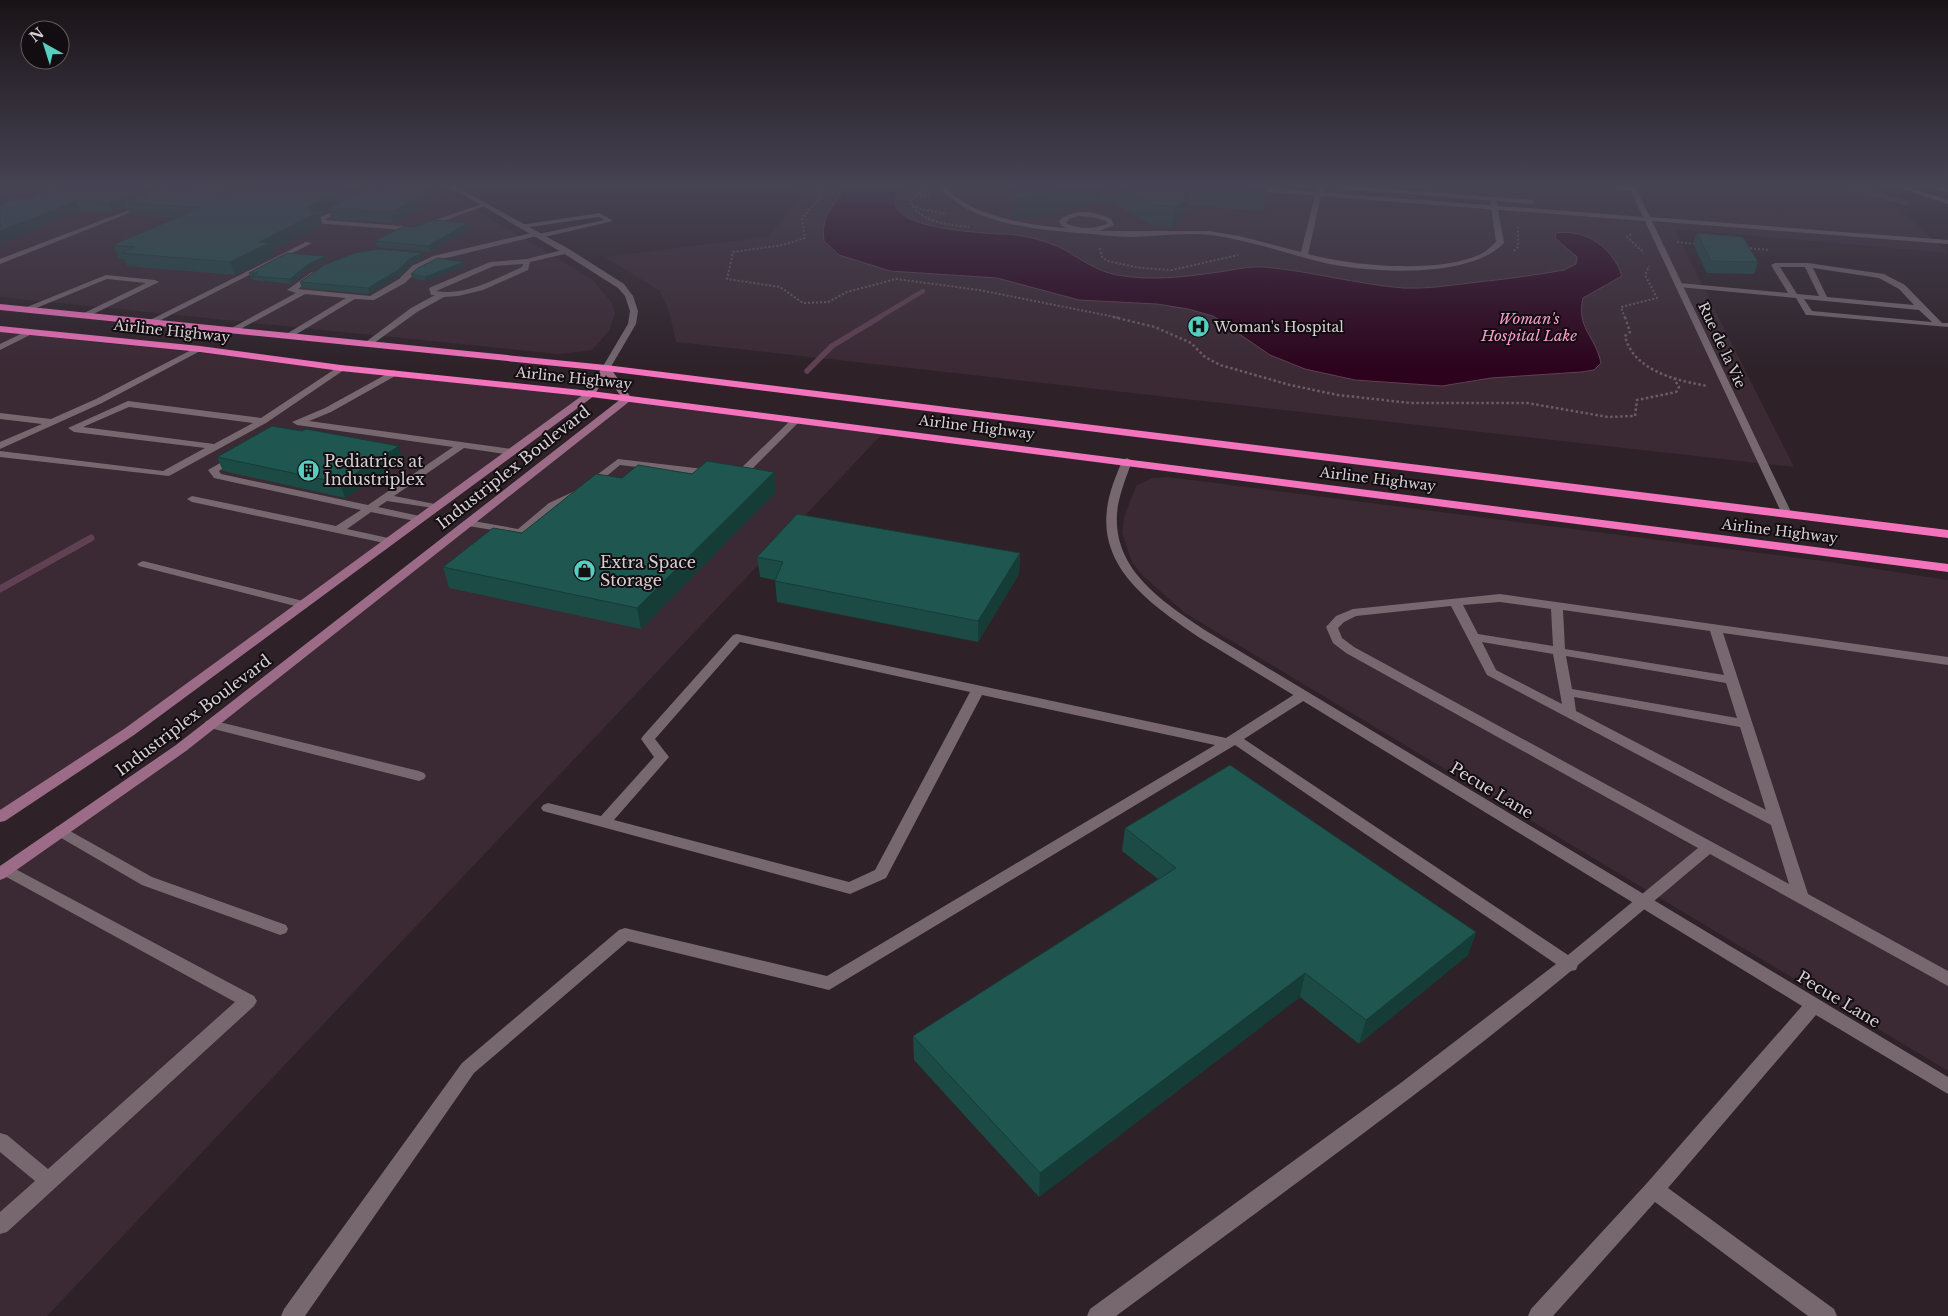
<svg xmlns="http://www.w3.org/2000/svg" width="1948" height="1316" viewBox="0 0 1948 1316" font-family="'Libre Baskerville',serif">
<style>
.built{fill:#3b2933}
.water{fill:#2c021c;stroke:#604053}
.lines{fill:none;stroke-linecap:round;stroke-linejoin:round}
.stream-far2{stroke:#604053;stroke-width:4.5}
.stream-far1{stroke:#604053;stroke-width:5.5}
.stream{stroke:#604053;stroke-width:7}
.path-far1{stroke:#695e63;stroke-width:2;stroke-dasharray:2 2;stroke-linecap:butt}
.path{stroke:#695e63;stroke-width:2.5;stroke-dasharray:2.5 2.5;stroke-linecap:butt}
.lane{fill:#776870;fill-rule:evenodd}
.street{fill:#776870;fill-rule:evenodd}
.secondary{fill:#9c6b87;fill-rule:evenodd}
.highway{fill:#f373bd;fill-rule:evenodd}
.wall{fill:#1c4a45}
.shaded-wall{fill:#163c38}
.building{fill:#205650;stroke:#163c38}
.labels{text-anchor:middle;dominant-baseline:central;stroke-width:4;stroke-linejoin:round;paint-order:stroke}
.far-poi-label{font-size:14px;fill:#d9d0d4;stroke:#120d10;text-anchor:start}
.far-street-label{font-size:14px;fill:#d9d0d4;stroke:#120d10}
.far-water-label{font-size:15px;font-style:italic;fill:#f99ccf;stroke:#120d10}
.poi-label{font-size:16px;fill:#d9d0d4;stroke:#120d10;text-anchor:start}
.street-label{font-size:16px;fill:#d9d0d4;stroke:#120d10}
</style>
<rect width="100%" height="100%" fill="#2e2128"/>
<g class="built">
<path d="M0 187H439L593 280 612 303 615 314 609 331 592 350 559 354 0 297Z"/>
<path d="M784 187H1872L1878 189 1948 253 1674 229 1794 467 676 342 669 311 660 291 605 257 768 237 802 195Z"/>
<path d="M0 332 591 394 129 732 0 817Z"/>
<path d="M627 399 885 431 47 1316H0V874L181 748Z"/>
<path d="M1168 477 1831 562 1948 580V1071L1185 613 1142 575 1132 562 1122 533 1124 517 1136 486 1152 478Z"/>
</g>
<path class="water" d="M845 187H902C864 232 997 233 1016 235 1031 237 1049 242 1063 249 1081 259 1096 271 1117 275 1151 281 1184 277 1219 272 1233 270 1249 266 1264 267 1310 271 1356 284 1403 288 1428 289 1453 285 1478 282 1507 279 1536 275 1564 270L1576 264 1577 257 1555 238 1556 233C1587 229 1612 247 1622 276L1583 298C1576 328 1595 335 1601 363L1594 370 1581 372 1491 378 1442 386 1355 380 1305 369 1270 355 1213 316 1188 309 1157 304 1079 300 997 278 890 271 839 255 824 241 823 230 826 216Z"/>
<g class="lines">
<g class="stream-far2">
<path d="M1847 187 1906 203"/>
<path d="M878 318 923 291"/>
</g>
<path class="stream-far1" d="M807 371 832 346 880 317"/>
<path class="stream" d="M0 589 91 538"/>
<g class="path-far1">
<path d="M817 187 822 195 802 218 805 238 783 245 733 252 727 279 780 287 803 303 828 302 847 292 896 279 979 290 1120 318"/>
<path d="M927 187 910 201C920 223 950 225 971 227"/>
<path d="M916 196 930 195"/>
<path d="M912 205 924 210 947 214"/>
<path d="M1631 234 1627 237 1644 253"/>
<path d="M1677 242 1695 244"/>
<path d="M1100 248 1102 257 1107 261 1141 268 1172 270 1238 255"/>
<path d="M1746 248 1770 250"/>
<path d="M1514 251 1518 247V227L1520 225"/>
<path d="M1625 318 1621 307 1657 298 1645 275 1649 266"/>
</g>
<g class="path">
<path d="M1113 317 1155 327 1191 343 1205 357 1220 365 1290 385 1338 395 1410 403H1527L1608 417 1635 416 1637 400 1676 392 1679 387 1674 379"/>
<path d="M1625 317 1630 332 1625 336C1633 371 1678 381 1708 386"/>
</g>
<g class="lane">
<path d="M940 187H946C971 217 1029 225 1066 228L1061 225 1059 221C1073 208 1095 211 1111 219L1114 225 1099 231H1209L1239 236 1301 252 1317 187H1323L1308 254C1351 266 1440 274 1481 254 1487 251 1491 246 1496 242L1490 199 1493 197 1496 199 1504 243C1470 279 1370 273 1325 263 1287 254 1250 240 1211 235 1185 232 1158 236 1132 237 1114 237 1097 234 1079 233 1037 230 968 223 940 187ZM1079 216 1092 217 1106 221 1107 224C1092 229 1080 230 1066 223L1069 219Z"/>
<path d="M1237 187H1279L1259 192Z"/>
<path d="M1608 187H1630L1636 189 1633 191Z"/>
<path d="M482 204 487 205 416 231 316 223 313 221 345 205 348 207 347 208 324 220 415 227Z"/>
<path d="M142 205 147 206 0 264V259Z"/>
<path d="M600 213 613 221 540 238 537 236 438 260 418 270 405 283 374 300 355 299 290 338 283 336 346 298 305 294 235 332 228 330 296 293 287 290 312 272 319 274 298 289 370 296 399 279 412 266 433 256 536 232 539 234 604 220 599 217 522 228 520 227V225Z"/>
<path d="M306 242 312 243 153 324 146 322Z"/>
<path d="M566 249H569V253L530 262 528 270 483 290 458 296 444 297 417 312 370 346 363 344 411 308 435 295H431L429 288 490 262 527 259ZM523 264 522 267C495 279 467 296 436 291L494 266Z"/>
<path d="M1775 263H1808L1884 274 1905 285 1942 323H1948V327L1809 315H1806L1796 298 1679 287 1675 285 1679 283 1788 293 1771 265ZM1780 267H1805L1819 296 1797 294ZM1813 268 1879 278 1899 289 1914 305 1827 297ZM1804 299 1919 310 1932 322 1812 311Z"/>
<path d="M106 275 155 280 159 282 85 318 81 316 82 314 146 283 107 279 29 311 22 309Z"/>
<path d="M29 330 36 332 0 350V344Z"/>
<path d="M197 347 204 349 102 403 0 449V442L42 424 0 419V413L51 419 96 399Z"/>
<path d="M341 365 345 368 344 370 266 423 169 476 0 457V451L163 471 205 448 74 432 68 428 128 401 261 418ZM129 407 253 423 214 444 83 427Z"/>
<path d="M394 370 398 373 397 375 331 412 309 421 512 449 517 452 512 455 464 448 394 496 440 505V509L387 501 378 507 424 517V521L420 522 371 512 347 529 393 539 394 541 389 544 192 502 187 499 192 496 336 526 361 510 214 478 208 470 234 455 239 458 219 471 221 474 368 505 453 447 297 425 292 422 325 408Z"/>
<path d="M796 417 799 418V422L743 478H731V474L736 473 793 418Z"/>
<path d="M618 459 712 470 717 473 712 476 620 465 585 494 557 507 524 535 468 526 463 523 468 520 518 529 549 503 577 490Z"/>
<path d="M143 561 307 602 309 604 303 608 139 566 137 564Z"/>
<path d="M1500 594 1948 657V665L1723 633 1808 894 1948 971V986L1710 854 1578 965 1576 970 1571 971C1424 1092 1269 1203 1116 1316H1087L1090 1309 1402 1082 1556 964 1235 745 829 990 628 941 474 1073 305 1316H281L284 1309 462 1063 619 930 625 928 827 976 1215 745 982 695 886 878 850 894 543 811 541 808 543 805 548 803 601 816 654 757 641 739 643 736 733 635 737 634 1226 738 1298 692H1308L1309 695 1308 698 1244 739 1568 955 1698 848 1346 653 1333 643 1326 627 1336 616 1353 609ZM1500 602 1551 609 1553 646 1478 634 1463 605ZM1451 606 1487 675 1771 825 1789 884 1354 647 1342 638 1338 628 1344 622 1356 616ZM1563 610 1710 631 1724 675 1565 649ZM740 642 970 692 875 870 849 882 614 820 669 757 655 739ZM1482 642 1553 654 1562 704 1496 670ZM1566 656 1726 683 1737 718 1572 689ZM1574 697 1740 727 1766 810 1576 711Z"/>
<path d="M211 720 419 771 424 773 426 776 424 779 419 781 206 727 204 724 206 721Z"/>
<path d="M61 826 152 877 286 925 288 929 286 933 280 935 142 885 56 835 54 831 56 827Z"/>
<path d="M6 864 254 996 257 1001 254 1006 7 1232 0 1234V1212L35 1181 0 1152V1133L7 1135 48 1169 235 1002 1 874 0 867Z"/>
</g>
<g class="street">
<path d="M450 187H457L569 249 624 284 633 296 638 311 636 324 609 370 602 368 628 324 630 311 625 296 618 288 563 253Z"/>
<path d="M1340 187H1365L1532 200 1535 202 1532 204 1343 189Z"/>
<path d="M1629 187H1635L1650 217 1948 240V244L1652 221 1792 514 1791 516H1783L1782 514 1645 221 1266 192 1263 190 1266 188 1643 217Z"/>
<path d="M1127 458 1132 461C1127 475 1121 490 1118 505 1108 568 1163 602 1208 632L1948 1077V1094L1816 1015 1668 1188 1834 1309 1837 1316H1808L1655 1202 1553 1316H1528L1531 1309 1647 1183 1802 1006 1200 638C1155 607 1099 571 1107 509 1109 492 1116 476 1122 461Z"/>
</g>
<g class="secondary">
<path d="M1897 187H1906L1948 200V204Z"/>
<path d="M1932 187 1948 188V192L1933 188Z"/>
<path d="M603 366H609L632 399 630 401 186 751 5 878 0 880V866L176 745 622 398 606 375 594 396 134 735 5 821 0 822V810L124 729 587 392Z"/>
</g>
<g class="highway">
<path d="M0 304 606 365 1948 530V538L606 371 0 310Z"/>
<path d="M0 326 200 346 341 365 591 391 1948 564V572L591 397 341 371 200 352 0 332Z"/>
</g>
</g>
<g class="wall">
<path d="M153 187 155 190H223L225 197 247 192H360L433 191 435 202 393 223 331 219 329 212 320 216 322 225 272 251 274 256 235 275 127 266 124 259H119L113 245 175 218 130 215 127 208 113 213 81 211 0 243V195L2 196 5 202 30 198Z"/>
<path d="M981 187H1267L1263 211 1188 205 1178 225 1172 227 1154 226 1112 203 1101 202 1037 216 1012 218 1013 198 1018 191 981 188Z"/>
<path d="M468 223 470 229 430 252 377 247 375 241 415 227Z"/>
<path d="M1697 233 1758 262 1754 274 1707 273 1693 244Z"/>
<path d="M424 258 411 265 399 276 369 294 302 288 300 282Z"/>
<path d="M326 260 309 269 291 284 253 280 252 277H250L249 273Z"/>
<path d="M465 266 426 281 412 278 411 274Z"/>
<path d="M217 457 403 460 345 498 223 471Z"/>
<path d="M774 472 776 492 641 629 449 588 443 567 522 533 622 478Z"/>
<path d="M1020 553 1019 574 978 642 777 602 775 580 760 577 757 557Z"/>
<path d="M1125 828 1476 932 1468 955 1359 1044 1300 997 1039 1197 914 1060 913 1036 1158 879 1122 851Z"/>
</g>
<g class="shaded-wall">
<path d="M153 187 157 196 125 202 127 208 113 213 109 203Z"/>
<path d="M335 187H358L361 196 328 208 329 212 320 216 322 225 272 251 274 256 235 275 230 262Z"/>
<path d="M1079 187H1102L1101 202 1037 216 1012 218 1013 198Z"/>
<path d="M1189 187H1190L1188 205 1178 225 1172 227 1174 207Z"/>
<path d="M1267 187 1265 204 1263 211 1266 191Z"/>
<path d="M433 191 435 202 393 223 391 212Z"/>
<path d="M2 196 7 206 0 208V197Z"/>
<path d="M77 201 81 211 0 243V231Z"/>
<path d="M468 223 470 229 430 252 428 246Z"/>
<path d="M423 253 424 258 411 265 399 276 369 294 368 288 409 259Z"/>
<path d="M325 256 326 260 309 269 291 284 290 279 307 265Z"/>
<path d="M464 262 465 266 426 281 425 277Z"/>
<path d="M399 446 403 460 345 498 340 483Z"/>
<path d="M774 472 776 492 641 629 637 608Z"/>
<path d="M1020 553 1019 574 978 642V621Z"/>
<path d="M1476 932 1468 955 1359 1044 1366 1020Z"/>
<path d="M1305 973 1300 997 1039 1197 1040 1173Z"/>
</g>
<g class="building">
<path d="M58 187H152L109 203 77 201 0 231V204L20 197 30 198Z"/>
<path d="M164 187H188L223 190 222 198 238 191 247 192 258 187H350L307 207 311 212H318L259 242 269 243 230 262 122 253 135 247 113 245 200 208 125 202Z"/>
<path d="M371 187H379L433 191 391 212 328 208Z"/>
<path d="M1021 187H1079L1037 195 1013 198Z"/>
<path d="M1120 187H1189L1180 205 1174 207 1156 205Z"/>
<path d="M1215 187H1267L1266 191Z"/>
<path d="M433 220 468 223 428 246 375 241 404 226 415 227Z"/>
<path d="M1697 233 1743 237 1758 262 1711 261Z"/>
<path d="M377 249 423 253 409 259 397 271 368 288 300 282 324 265 355 253Z"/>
<path d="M287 253 325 256 307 265 290 279 252 276 258 273H249Z"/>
<path d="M438 258 464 262 425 277 411 274 418 268Z"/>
<path d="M272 426 302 431 306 429 399 446 340 483 217 457Z"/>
<path d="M707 461 774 472 637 608 443 567 493 528 522 533 596 474 622 478 638 465 692 474Z"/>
<path d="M797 514 1020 553 978 621 775 581 783 562 757 557Z"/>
<path d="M1230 765 1476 932 1366 1020 1305 973 1040 1173 913 1036 1176 868 1125 828Z"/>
</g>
<linearGradient id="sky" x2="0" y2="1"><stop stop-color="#191216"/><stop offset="0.5" stop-color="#464353"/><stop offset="1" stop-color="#464353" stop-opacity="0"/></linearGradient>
<rect width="1948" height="371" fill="url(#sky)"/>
<defs>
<symbol id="hospital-disc" viewBox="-11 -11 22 22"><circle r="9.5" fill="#58cec0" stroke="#120d10"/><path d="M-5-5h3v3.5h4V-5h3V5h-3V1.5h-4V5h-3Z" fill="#111"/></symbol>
<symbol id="building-disc" viewBox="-11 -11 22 22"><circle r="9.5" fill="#58cec0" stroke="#120d10"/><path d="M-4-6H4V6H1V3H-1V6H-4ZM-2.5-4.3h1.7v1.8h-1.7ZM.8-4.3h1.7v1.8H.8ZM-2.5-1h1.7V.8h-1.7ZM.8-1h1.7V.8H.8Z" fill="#111"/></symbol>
<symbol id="shop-disc" viewBox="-11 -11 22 22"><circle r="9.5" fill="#58cec0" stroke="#120d10"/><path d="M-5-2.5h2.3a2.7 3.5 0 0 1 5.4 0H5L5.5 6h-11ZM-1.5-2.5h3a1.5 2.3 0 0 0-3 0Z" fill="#111"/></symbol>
</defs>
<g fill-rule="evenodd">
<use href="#hospital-disc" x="1186" y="314" width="25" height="25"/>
<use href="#building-disc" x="296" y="458" width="25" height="25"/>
<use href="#shop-disc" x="572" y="558" width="25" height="25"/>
</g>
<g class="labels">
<g class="far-poi-label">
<text x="1214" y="327">Woman's Hospital</text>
</g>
<g class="far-street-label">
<text transform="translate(172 331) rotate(6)">Airline Highway</text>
<text transform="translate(1722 345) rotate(65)">Rue de la Vie</text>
<text transform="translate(574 378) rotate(6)">Airline Highway</text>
<text transform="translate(977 427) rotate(7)">Airline Highway</text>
<text transform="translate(1378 479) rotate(7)">Airline Highway</text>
<text transform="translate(1780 531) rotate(7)">Airline Highway</text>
</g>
<g class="far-water-label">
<text x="1529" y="318">Woman's<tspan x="1529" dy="17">Hospital Lake</tspan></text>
</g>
<g class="poi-label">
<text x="324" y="461">Pediatrics at<tspan x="324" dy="18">Industriplex</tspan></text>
<text x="600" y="562">Extra Space<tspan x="600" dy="18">Storage</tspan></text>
</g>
<g class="street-label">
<text transform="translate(513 467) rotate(-38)">Industriplex Boulevard</text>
<text transform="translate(193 715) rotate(-37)">Industriplex Boulevard</text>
<text transform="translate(1492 790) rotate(31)">Pecue Lane</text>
<text transform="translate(1839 999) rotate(31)">Pecue Lane</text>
</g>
</g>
<g transform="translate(45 45) rotate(321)"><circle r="24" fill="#120d10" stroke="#625b5e"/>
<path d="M0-4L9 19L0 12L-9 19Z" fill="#58cec0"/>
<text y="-8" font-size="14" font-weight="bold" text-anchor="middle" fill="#d9d0d4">N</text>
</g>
</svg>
